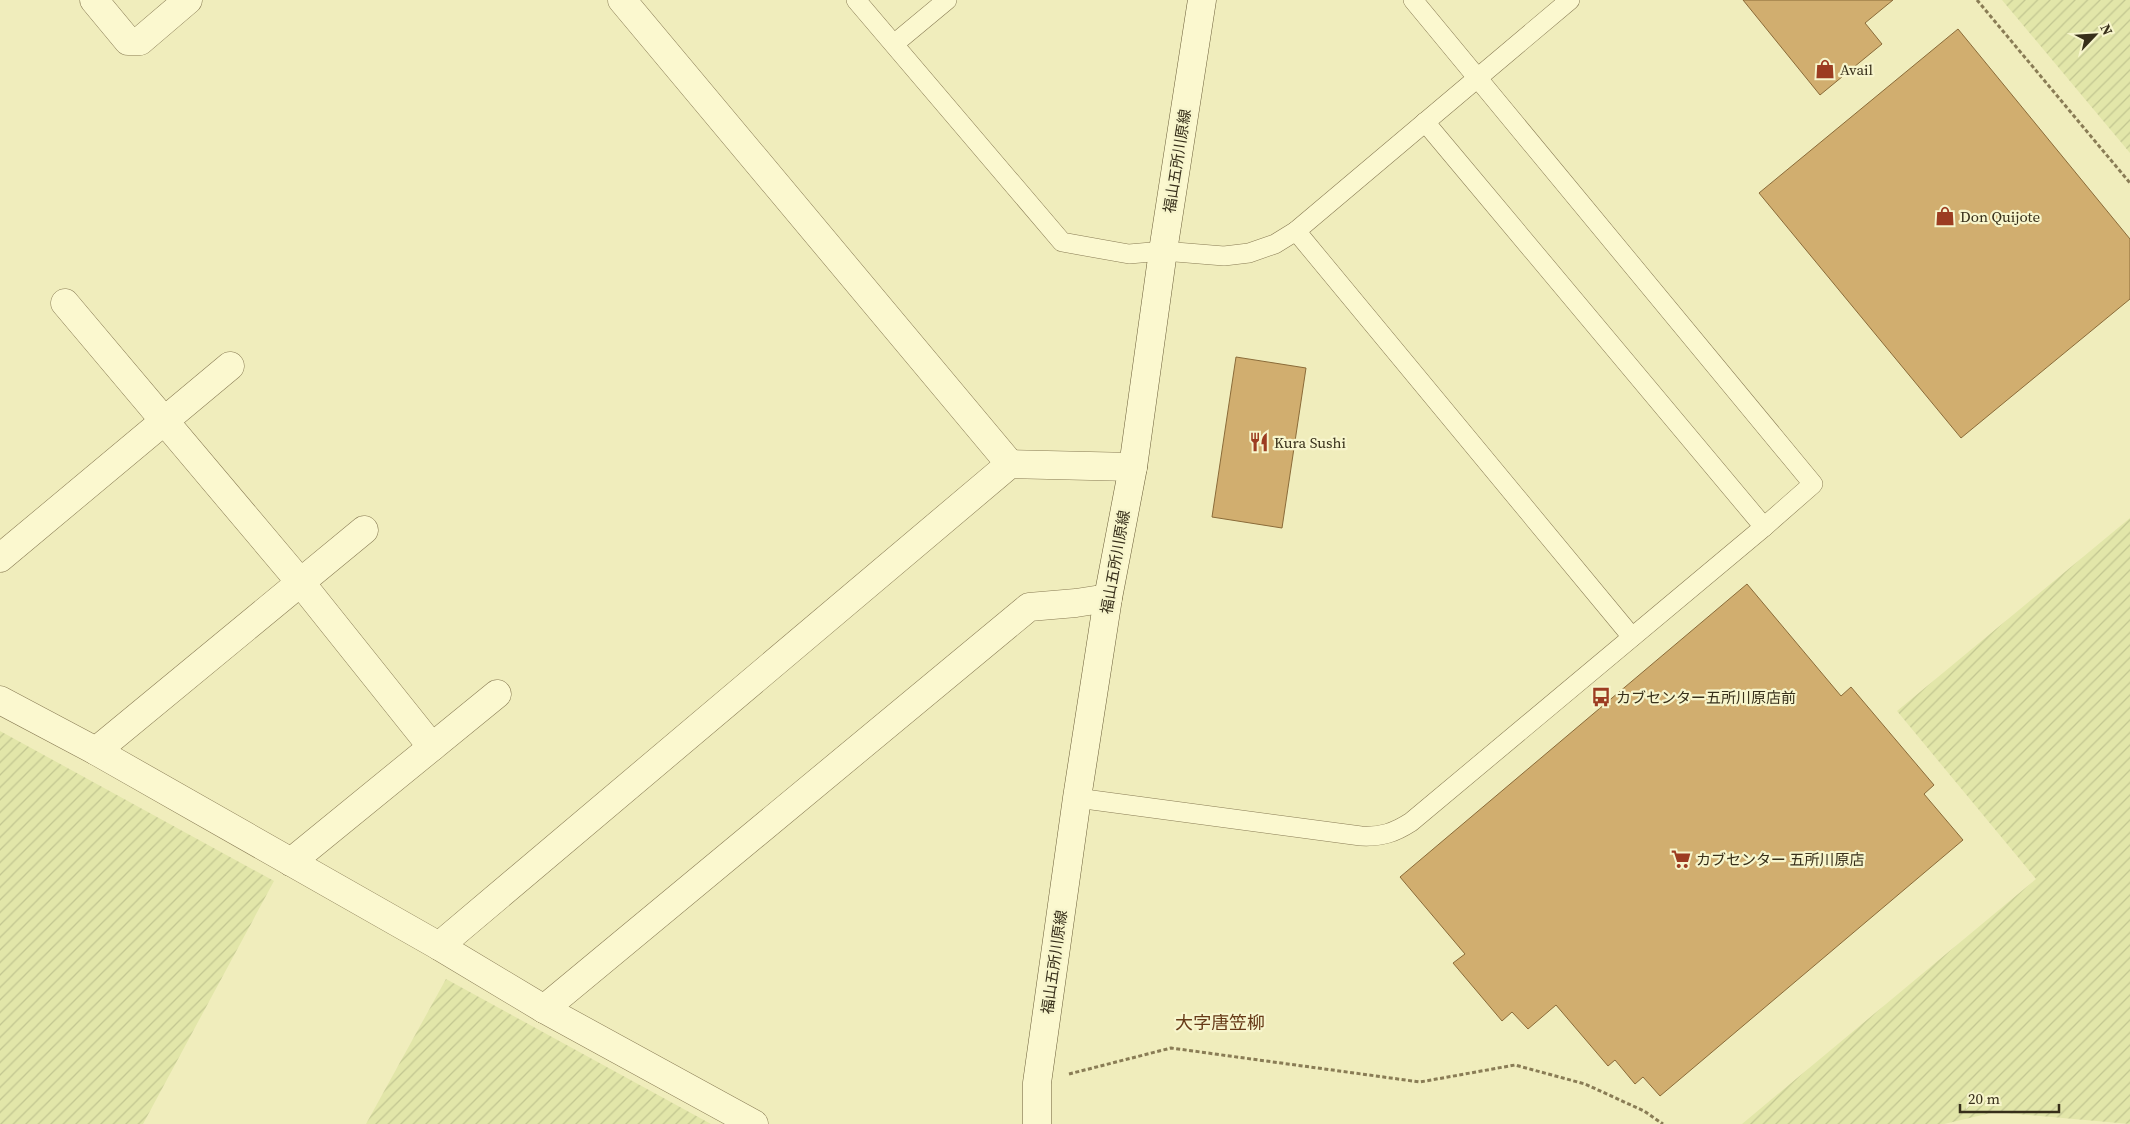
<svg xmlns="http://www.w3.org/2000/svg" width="2130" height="1124" viewBox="0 0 2130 1124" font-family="'Source Serif 4','Noto Sans JP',serif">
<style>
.farmland{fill:url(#farmland-furrows)}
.building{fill:#d1ae6f;stroke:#8a6b39}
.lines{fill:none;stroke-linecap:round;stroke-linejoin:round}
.service-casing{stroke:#897c55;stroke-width:20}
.minor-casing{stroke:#897c55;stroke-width:29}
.secondary-casing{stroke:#6a5d38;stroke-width:29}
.path{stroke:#897c55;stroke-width:3;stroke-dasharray:4 2.5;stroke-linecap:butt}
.service{stroke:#fbf8cf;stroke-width:19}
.minor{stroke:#fbf8cf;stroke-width:28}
.secondary{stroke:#fbf8cf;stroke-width:28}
.labels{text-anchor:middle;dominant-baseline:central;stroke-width:4.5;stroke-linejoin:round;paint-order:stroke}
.poi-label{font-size:15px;fill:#372f1a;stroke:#f7f5cc;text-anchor:start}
.street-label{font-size:15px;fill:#372f1a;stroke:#f7f5cc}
.quarter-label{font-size:18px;fill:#663a17;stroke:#f7f5cc}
</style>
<defs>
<pattern id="farmland-furrows" width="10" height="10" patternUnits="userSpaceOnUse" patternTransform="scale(1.25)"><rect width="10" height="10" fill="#e2e6a9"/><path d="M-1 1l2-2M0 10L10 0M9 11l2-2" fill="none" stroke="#c2c691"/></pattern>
</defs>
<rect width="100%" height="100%" fill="#f0edbc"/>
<g class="farmland">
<path d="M2002 0H2130V153Z"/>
<path d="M2130 518V1124L1995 1112 1944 1124H1742L2036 879 1897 711Z"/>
<path d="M0 731 274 881 143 1124H0Z"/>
<path d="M446 979 711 1124H366Z"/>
</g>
<g class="building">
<path d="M1743 0H1893L1865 23 1882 44 1820 95Z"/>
<path d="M1958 29 2130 239V299L1961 438 1759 193Z"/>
<path d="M1236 357 1306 368 1282 528 1212 517Z"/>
<path d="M1747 584 1841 696 1851 687 1934 785 1924 794 1963 840 1660 1096 1643 1077 1635 1084 1615 1060 1608 1066 1556 1005 1528 1029 1512 1012 1502 1021 1453 963 1465 954 1400 877Z"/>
</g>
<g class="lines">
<defs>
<g id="service">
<path d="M856 0 1062 242 1129 254 1163 251 1224 256 1249 253 1275 244 1296 231 1570 0"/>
<path d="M1413 0 1813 484 1764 527"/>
<path d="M894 44 947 0"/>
<path d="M1296 231 1632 637"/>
<path d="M1077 798 1361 836C1381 837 1394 833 1411 822L1764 527 1425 122"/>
</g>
<g id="minor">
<path d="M94 0 128 41H140L188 0"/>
<path d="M622 0 1010 464"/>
<path d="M65 303 301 583 432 747"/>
<path d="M0 558 230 366"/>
<path d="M0 700 96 751 439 946 544 1009 754 1124"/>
<path d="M96 751 364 530"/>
<path d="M291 862 497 694"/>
<path d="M439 946 1010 464 1133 467"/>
<path d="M544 1009 1029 607 1076 603 1108 598"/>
</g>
<path id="secondary" d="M1037 1124V1083L1077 798 1108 598 1133 467 1163 251 1202 0"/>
</defs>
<use href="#service" class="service-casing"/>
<use href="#minor" class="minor-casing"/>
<use href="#secondary" class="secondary-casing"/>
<g class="path">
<path d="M1977 0 2130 183"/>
<path d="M1069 1074 1171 1048 1420 1082 1515 1065 1585 1084 1644 1111 1663 1124"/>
</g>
<use href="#service" class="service"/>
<use href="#minor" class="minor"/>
<use href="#secondary" class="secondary"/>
</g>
<defs>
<symbol id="shop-bare" viewBox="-9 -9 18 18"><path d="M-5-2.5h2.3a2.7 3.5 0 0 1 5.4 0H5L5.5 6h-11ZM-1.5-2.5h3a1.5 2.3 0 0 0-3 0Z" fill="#9c3c21" stroke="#f7f5cc" stroke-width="2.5" paint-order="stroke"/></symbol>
<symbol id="restaurant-bare" viewBox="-9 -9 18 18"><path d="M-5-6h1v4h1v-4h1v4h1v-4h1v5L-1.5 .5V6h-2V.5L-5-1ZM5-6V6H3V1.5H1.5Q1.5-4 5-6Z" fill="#9c3c21" stroke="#f7f5cc" stroke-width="2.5" paint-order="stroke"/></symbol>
<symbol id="bus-bare" viewBox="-9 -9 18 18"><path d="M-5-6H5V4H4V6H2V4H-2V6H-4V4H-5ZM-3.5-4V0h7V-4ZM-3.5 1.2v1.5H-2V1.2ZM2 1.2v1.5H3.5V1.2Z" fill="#9c3c21" stroke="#f7f5cc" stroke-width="2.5" paint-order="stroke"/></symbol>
<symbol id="supermarket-bare" viewBox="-9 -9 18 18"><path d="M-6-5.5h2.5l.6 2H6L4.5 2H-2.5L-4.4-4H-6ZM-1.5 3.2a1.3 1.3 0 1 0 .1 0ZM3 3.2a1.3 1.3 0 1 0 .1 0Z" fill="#9c3c21" stroke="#f7f5cc" stroke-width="2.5" paint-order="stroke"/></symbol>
</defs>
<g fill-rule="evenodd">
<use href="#shop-bare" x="1811" y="55" width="28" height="28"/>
<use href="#shop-bare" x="1931" y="202" width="28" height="28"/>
<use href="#restaurant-bare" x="1245" y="428" width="28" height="28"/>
<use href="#bus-bare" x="1587" y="683" width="28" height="28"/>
<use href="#supermarket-bare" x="1667" y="845" width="28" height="28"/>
</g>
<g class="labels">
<g class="poi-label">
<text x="1840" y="69">Avail</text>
<text x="1960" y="216">Don Quijote</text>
<text x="1274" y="442">Kura Sushi</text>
<text x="1616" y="697">カブセンター五所川原店前</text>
<text x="1696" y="859">カブセンター 五所川原店</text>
</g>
<g class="street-label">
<text transform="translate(1177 161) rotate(-81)">福山五所川原線</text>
<text transform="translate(1115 562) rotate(-80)">福山五所川原線</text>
<text transform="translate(1054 962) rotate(-82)">福山五所川原線</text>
</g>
<g class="quarter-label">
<text x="1220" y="1022">大字唐笠柳</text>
</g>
</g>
<g transform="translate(2095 35) rotate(65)" stroke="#f7f5cc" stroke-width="4" paint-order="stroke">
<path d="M0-4L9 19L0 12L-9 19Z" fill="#372f1a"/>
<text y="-8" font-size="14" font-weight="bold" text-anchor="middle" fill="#372f1a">N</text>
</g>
<path d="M1960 1104v8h99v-8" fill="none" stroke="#372f1a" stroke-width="2.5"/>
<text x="1968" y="1104" font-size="15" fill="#372f1a" stroke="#f7f5cc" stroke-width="4" paint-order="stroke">20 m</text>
</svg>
